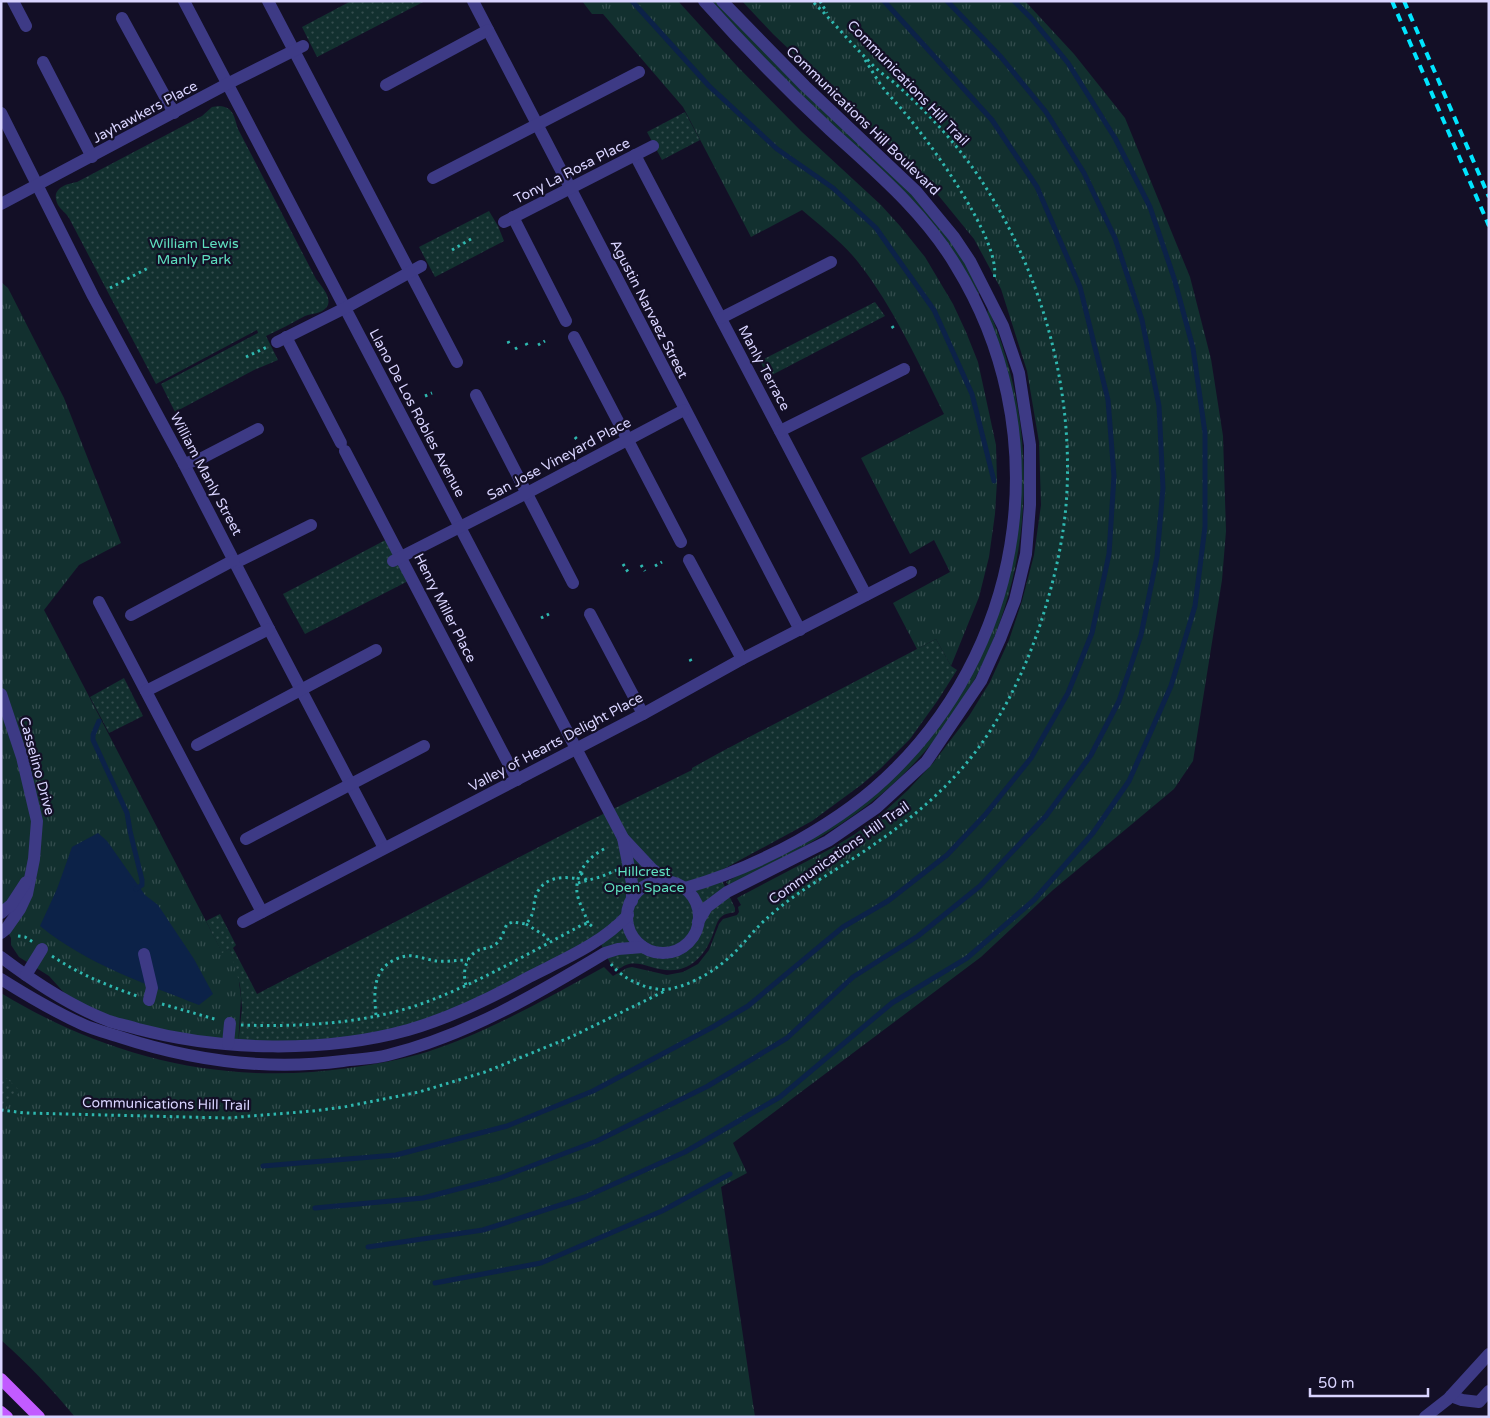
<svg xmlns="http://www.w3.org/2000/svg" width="1490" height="1418" viewBox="0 0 1490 1418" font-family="'Varela Round',sans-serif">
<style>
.grass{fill:url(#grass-tufts)}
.park{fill:url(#park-dots)}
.water{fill:#0c2248}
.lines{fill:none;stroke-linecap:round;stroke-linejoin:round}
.stream{stroke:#0c2248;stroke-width:5}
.path{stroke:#2fb8b0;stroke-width:3;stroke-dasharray:2.5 4;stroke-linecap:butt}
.minor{stroke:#3d3a85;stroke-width:12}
.major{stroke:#c25bff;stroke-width:12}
.rail{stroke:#00e5ff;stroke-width:4;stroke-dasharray:8 6;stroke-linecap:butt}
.labels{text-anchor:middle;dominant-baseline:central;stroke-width:4.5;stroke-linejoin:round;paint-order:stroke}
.street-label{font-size:14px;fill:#d9d4ff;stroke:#130f26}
.park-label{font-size:14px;fill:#5fe0c0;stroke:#130f26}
</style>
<defs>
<pattern id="grass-tufts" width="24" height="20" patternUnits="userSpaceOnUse" patternTransform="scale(1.25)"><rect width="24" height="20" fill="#12302f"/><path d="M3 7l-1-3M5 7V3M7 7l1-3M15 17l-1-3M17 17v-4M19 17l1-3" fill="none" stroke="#344d4e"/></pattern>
<pattern id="park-dots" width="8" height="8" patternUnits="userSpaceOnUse" patternTransform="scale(1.25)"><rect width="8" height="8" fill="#12302f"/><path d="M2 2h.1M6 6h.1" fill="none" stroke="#344d4e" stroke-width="1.8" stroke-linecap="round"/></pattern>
</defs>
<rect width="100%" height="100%" fill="#130f26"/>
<g class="grass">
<path d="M582 1H678L737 66 802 132 881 205 900 226 925 257 953 304 966 332 978 362 996 445 997 481 995 514 989 557 979 597 951 666 936 639 917 649 893 603 950 572 934 540 910 554 861 458 944 414C918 362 894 308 858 262 843 243 821 226 802 210L751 237 683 107 603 14H592Z"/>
<path d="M710 1H716L889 170 940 226 967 265 979 293 977 297 963 269Z"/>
<path d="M742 1H1025L1074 54 1125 118 1190 277 1211 359 1223 436 1226 531 1222 580 1193 761 1174 789 1053 890 981 957 733 1143 747 1173 721 1187 755 1417H75C52 1389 28 1364 1 1340V993C108 1058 224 1086 349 1068 375 1064 401 1060 427 1052 489 1032 547 998 604 967L613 976 627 968 632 967 667 975 683 972 698 964 709 950 719 924 723 919 737 915 739 912 738 907 741 905 737 898 832 848 855 834 883 813 908 790 933 763 969 716 990 682 1009 640 1022 601 1034 555 1041 505 1039 442 1027 371 1001 289 974 239 925 179 773 34Z"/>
<path d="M1 282 8 288 64 398 121 543 79 565 44 610 222 952 230 949 238 973 241 998 238 1045 164 1036 77 1007 49 976 19 957 11 945V938L6 929 20 909 1 913Z"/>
<path d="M988 308C1060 473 1023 673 884 792 837 832 783 858 729 886L726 882 746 871C781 849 816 826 851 804 866 794 885 785 898 773 915 758 929 739 942 721 998 643 1025 550 1020 454 1018 406 1004 360 987 315Z"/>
</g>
<g class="park">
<path d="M351 1H425L317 57 302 27Z"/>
<path d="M219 106C234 107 234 117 238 129L316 279C323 288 338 304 320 312 315 314 310 314 305 316 292 323 279 330 266 336L278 360 254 370 175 412 161 384 258 333 257 330 156 384 69 218C66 213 61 210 58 205 50 189 65 184 77 182L202 116 212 107Z"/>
<path d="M685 112 700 140 662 160 647 132Z"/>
<path d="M489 211 498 226 504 241 435 277 419 247Z"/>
<path d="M875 302 885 316 768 377 760 361Z"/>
<path d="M393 536 416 577 305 634 283 594Z"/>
<path d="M936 639 951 666 957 670 938 700 910 739 880 769 861 785 812 821 718 872 735 908V912C730 913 724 914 721 917 717 921 716 926 714 931 710 944 702 958 690 965 663 980 645 958 626 965 623 966 619 969 616 971L610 963 599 940 470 1007 368 1039 238 1045 242 1008 240 985 230 949 222 953 206 921 220 914 236 945 233 948 257 994 583 824 692 770V768L719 753Z"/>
<path d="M124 678 143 716 109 733 90 697Z"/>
<path d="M1 1073 20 1091 1 1113Z"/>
</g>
<path class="water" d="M98 833 107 841 145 895 158 905 194 959 213 994 199 1005C143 983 87 964 40 926L57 889 72 847Z"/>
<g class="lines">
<g class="stream">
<path d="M632 1 709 86 777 149 833 188 876 228 934 310 972 394 994 481"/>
<path d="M99 721 93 735V740L127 813 130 831 142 880V885L136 889"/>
<path d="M263 1166 396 1155 507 1126 593 1091 711 1028 748 1006 843 927 888 901 947 855 985 815 1031 758 1068 693 1092 633 1109 554 1114 476 1108 400 1080 287 1037 187 992 120 884 1"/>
<path d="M315 1208 423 1198 500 1178 597 1141 708 1086 787 1038 853 977 918 936 980 886 1046 816 1091 755 1119 701 1141 635 1157 557 1163 488 1159 406 1142 320 1115 238 1084 173 1046 112 1001 57 947 1"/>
<path d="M368 1247 483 1230 585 1197 685 1152 780 1097 892 1003 967 958 1034 900 1093 833 1129 781 1171 686 1195 606 1205 527V433L1193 348 1174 278 1150 207 1115 138 1068 63 1031 18 1014 1"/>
<path d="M435 1283 541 1263 662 1211 730 1174"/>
</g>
<g class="path">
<path d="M820 1 827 13"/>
<path d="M865 60C871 69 877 80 884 89 890 97 898 104 904 112 929 141 1003 242 994 279"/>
<path d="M452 250 471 239"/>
<path d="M110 288 150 267"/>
<path d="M892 326 894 329"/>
<path d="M508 341 510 346"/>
<path d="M526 343 528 347"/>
<path d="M538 345 545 341"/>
<path d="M515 349 520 346"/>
<path d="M246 357 267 347"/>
<path d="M425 396 432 393"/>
<path d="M575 437 578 441"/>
<path d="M623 564 628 572"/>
<path d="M641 565 645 571"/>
<path d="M655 566 662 562"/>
<path d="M541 618 549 614"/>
<path d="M690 659 692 663"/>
<path d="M581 873 587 881"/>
<path d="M578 883 600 877 617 870"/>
<path d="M588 923C585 913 579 904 577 893 575 872 588 857 606 848"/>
<path d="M526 924 547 937 549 942"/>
<path d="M18 936 25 937 33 942"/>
<path d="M52 956C79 974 106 985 137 996"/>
<path d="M611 964C622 979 650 992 669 989 693 985 720 968 737 950 746 941 754 930 764 921 781 905 801 891 822 878 881 842 941 801 982 743 1007 707 1026 667 1040 625 1054 582 1065 536 1067 490 1072 383 1041 273 983 183 960 147 924 108 891 80 884 75 877 70 871 63 850 43 833 21 812 1"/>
<path d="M466 985C462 971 466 956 479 950 485 948 493 948 498 942 502 938 504 930 507 924L513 922 526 924C538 910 531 903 538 891 546 877 564 876 578 879"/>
<path d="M162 1004 218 1020"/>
<path d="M376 1015C374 994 372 971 394 960 400 957 407 955 413 956 421 957 429 960 436 961 447 962 457 960 468 960"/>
<path d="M241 1025C300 1027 361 1024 418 1005 475 985 529 953 582 925L588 923 593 927"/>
<path d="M1 1110 25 1113 227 1118 313 1111 344 1107 419 1092 485 1072 571 1037 667 990"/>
</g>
<g class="minor">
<path d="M13 1 26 26"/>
<path d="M184 1 623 838 652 869 668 881"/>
<path d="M268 1 457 362"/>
<path d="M473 1 800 630"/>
<path d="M122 18 174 113"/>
<path d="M43 62 92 157"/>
<path d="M386 85 488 30"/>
<path d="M1 113 93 296 184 464 269 629 384 848"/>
<path d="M635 155 866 595"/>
<path d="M433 178 639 72"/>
<path d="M1 204 227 84 303 46"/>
<path d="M513 217 566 321"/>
<path d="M504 222 653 146"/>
<path d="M721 318 831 262"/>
<path d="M286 337 341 443"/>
<path d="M574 337 681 542"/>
<path d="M277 342 345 308 421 266"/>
<path d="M476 395 573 583"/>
<path d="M780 431 904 369"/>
<path d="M345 451 517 780"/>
<path d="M184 464 202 458 258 429"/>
<path d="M689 560 742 659"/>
<path d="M393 561 527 493 684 410"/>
<path d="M235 563 311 525"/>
<path d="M99 602 262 912"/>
<path d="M590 614 643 714"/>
<path d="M131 615 234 560"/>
<path d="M146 691 269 629"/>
<path d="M1 694 22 757 37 821 34 859 27 894 20 909 6 929 1 933"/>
<path d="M197 745 376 650"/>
<path d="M623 838 632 883V901"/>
<path d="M246 839 424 746"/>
<circle cx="663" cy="917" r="36"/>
<path d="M685 888C758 867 842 823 895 769 1029 635 1055 427 956 266 924 212 876 172 830 130 786 89 744 46 704 1"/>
<path d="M1 913 11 905 26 882"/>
<path d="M243 922 643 714 742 659 911 572"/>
<path d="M698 922 707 907 727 892 828 841 876 808 926 762 981 681 1000 639 1015 600 1026 554 1030 505V445L1019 373 1003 326 970 261 954 237 916 191 805 86 722 1"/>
<path d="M144 954 152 988 149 1000"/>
<path d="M1 957C34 982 70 1006 109 1021 118 1024 128 1026 138 1029 221 1051 325 1053 408 1030 450 1018 491 998 529 977 564 959 601 944 628 915"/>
<path d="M26 975 42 949"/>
<path d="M1 979C28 996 55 1012 84 1025 95 1030 108 1033 120 1037 193 1061 266 1071 343 1061 357 1059 373 1059 388 1055 466 1036 537 994 605 953L618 949 643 947"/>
<path d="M228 1044 230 1023"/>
<path d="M1451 1396 1462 1400 1479 1402 1489 1391"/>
<path d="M1425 1417 1448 1399 1489 1354"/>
</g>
<g class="major">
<path d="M1 1379 39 1417"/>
<path d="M1 1412 7 1417"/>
</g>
<g class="rail">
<path d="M1392 1 1489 226"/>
<path d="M1404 1 1489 197"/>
</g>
</g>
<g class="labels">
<g class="street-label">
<text transform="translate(908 83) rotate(46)">Communications Hill Trail</text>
<text transform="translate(145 112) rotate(-28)">Jayhawkers Place</text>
<text transform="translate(863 121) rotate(44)">Communications Hill Boulevard</text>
<text transform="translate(572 171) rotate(-27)">Tony La Rosa Place</text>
<text transform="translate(649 309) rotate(63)">Agustin Narvaez Street</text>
<text transform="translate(764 368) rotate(62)">Manly Terrace</text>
<text transform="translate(417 413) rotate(62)">Llano De Los Robles Avenue</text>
<text transform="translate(559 459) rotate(-28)">San Jose Vineyard Place</text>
<text transform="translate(206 474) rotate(62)">William Manly Street</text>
<text transform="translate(445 608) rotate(63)">Henry Miller Place</text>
<text transform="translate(556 742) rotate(-28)">Valley of Hearts Delight Place</text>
<text transform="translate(37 766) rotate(75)">Casselino Drive</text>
<text transform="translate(839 853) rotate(-35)">Communications Hill Trail</text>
<text transform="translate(166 1104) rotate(1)">Communications Hill Trail</text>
</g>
<g class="park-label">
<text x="194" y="243">William Lewis<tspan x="194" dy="16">Manly Park</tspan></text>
<text x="644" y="871">Hillcrest<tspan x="644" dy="16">Open Space</tspan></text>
</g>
</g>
<rect width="1490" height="1418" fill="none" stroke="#d9d4ff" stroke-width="5"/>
<path d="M1310 1388v8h118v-8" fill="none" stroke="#d9d4ff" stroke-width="2.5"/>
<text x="1318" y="1388" font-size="15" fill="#d9d4ff" stroke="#130f26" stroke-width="4" paint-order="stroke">50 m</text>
</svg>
